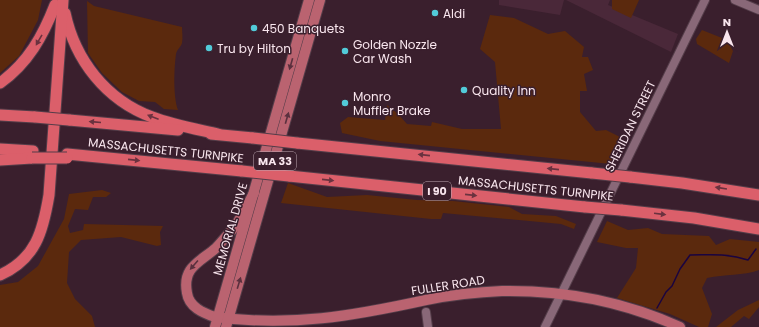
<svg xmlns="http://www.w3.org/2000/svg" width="759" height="327" viewBox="0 0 759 327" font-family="Poppins,sans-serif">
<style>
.built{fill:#4a2839}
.green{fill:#5b290d}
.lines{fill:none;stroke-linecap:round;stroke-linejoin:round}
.stream{stroke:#1a0440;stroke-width:1.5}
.minor-casing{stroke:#543d49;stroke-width:10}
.major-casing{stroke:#543d49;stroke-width:12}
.highway-casing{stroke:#543d49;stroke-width:13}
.minor{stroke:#896878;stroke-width:8}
.major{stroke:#ba6370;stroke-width:10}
.highway{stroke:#db5f6a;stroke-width:11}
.highway-bridge-casing{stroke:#543d49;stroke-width:13;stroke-linecap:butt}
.highway-bridge{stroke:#db5f6a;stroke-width:11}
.oneway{fill:#6a323f}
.oneway2{fill:#5a303e}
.poi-dot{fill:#52cbd9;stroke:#3a1f2d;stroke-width:1.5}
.labels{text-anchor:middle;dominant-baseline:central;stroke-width:3;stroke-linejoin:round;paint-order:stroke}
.shield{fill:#3a1f2d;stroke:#c0aab4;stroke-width:1}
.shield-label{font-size:11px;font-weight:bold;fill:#f9e6ee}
.poi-label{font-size:12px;fill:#f9e6ee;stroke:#3a1f2d;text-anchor:start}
.street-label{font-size:12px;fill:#f9e6ee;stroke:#3a1f2d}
</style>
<rect width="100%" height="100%" fill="#3a1f2d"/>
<g class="built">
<path d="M499 0H564L560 15 499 5Z"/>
<path d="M566 0H610L608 5 678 34 671 52Z"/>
</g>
<g class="green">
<path d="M0 0H42L38 20 19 56 0 73Z"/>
<path d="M612 0H639L631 18 612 9Z"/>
<path d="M87 1 94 6 182 27C182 32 183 38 182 43 181 47 177 49 176 54 174 69 173 96 178 110L164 109 155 102 139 101 122 92 102 73 88 53Z"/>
<path d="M490 15 514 18 548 34 565 31 584 47 582 57H588L593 70 584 74 587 91H580V112L596 131 606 130 620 137 611 164 380 141 342 133 340 123 348 117 385 120 387 105 398 114 407 124 431 126 432 122 462 129H501L495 62 480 49Z"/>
<path d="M702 30 727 40 733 51 729 63 697 44 696 39Z"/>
<path d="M288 183 327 197 367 195 417 200 453 201 509 207 522 214 556 216 576 224 574 229 561 224 443 213 441 219H431L281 203Z"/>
<path d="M102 190 111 193 106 197H93L88 210 75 209 68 226 70 233 83 230 84 224 163 226 160 232 161 245 157 246 121 237 81 240 69 252 67 283 75 299 92 316 95 327H0V285L18 282 38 266 64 219 69 194Z"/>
<path d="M607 221 628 230 648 228 662 234 709 236 716 245 730 239 759 242V270C743 276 725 274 707 278L702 288 712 314 708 327H699L670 314 617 298 636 268 638 248H626L597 242Z"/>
<path d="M759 300V307L749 319 744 316 731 327H716L738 310Z"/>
</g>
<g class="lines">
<path class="stream" d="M657 308 666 292 672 286 680 269 690 255C712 255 727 253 748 260L756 249"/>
<defs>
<g id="minor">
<path d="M735 0 759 10"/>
<path d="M426 312 428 327"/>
<path d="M545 327 705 0"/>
</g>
<g id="major">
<path d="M254 193C247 205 241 219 233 229 227 235 222 242 216 248 200 262 182 267 187 293 189 307 203 313 215 317 291 327 353 316 426 300 451 295 477 292 502 291 563 290 625 302 680 327"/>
<path d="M215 327 309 0"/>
<path d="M226 327 320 0"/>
</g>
<g id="highway">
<path d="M65 13C75 60 106 100 152 117 173 125 196 129 218 134"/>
<path d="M0 83C28 63 43 36 55 5"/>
<path d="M0 115 35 117"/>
<path d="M69 120 178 130"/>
<path d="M211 134 253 138"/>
<path d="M297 143 592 173"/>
<path d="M0 149 33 151"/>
<path d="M67 154 242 171"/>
<path d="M0 160 32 158"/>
<path d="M289 176 585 207"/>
<path d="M630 177 682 183 759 195"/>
<path d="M621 210 694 218 759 229"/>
<path d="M0 275C36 259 43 231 49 195L63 0"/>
</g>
</defs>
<use href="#minor" class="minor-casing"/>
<use href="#major" class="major-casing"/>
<use href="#highway" class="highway-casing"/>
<use href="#minor" class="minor"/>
<use href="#major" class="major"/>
<use href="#highway" class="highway"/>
<defs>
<g id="highway-bridge">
<path d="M35 117 69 120"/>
<path d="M253 138 297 143"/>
<path d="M32 158H67"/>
<path d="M242 171 289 176"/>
<path d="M592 173 630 177"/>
<path d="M585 207 621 210"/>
</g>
</defs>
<use href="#highway-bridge" class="highway-bridge-casing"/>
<use href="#highway-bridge" class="highway-bridge"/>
</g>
<defs><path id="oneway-solid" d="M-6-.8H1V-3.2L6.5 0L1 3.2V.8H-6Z"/></defs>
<g class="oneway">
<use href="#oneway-solid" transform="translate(39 40) rotate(120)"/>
<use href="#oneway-solid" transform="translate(153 117) rotate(-159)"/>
<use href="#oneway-solid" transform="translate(95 122) rotate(-175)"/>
<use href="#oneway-solid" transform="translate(424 155) rotate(-174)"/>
<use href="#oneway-solid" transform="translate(134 160) rotate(6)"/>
<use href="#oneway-solid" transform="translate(553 169) rotate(-174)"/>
<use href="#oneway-solid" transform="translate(328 180) rotate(6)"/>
<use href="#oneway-solid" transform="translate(721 188) rotate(-171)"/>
<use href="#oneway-solid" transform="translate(471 195) rotate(6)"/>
<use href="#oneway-solid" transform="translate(660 214) rotate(7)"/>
</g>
<g class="oneway2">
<use href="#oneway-solid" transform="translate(291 64) rotate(106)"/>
<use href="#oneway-solid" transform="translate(287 118) rotate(-74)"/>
<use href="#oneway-solid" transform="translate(194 265) rotate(131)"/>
<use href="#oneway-solid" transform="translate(239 283) rotate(-73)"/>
</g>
<g class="poi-dot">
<circle cx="435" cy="13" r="4"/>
<circle cx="254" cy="28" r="4"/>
<circle cx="209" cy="48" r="4"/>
<circle cx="345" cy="51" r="4"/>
<circle cx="464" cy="90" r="4"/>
<circle cx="345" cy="103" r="4"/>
</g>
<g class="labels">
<g class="shield">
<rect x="254" y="152" width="42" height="18" rx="3"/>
<rect x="423" y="182" width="28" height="18" rx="3"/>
</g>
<g class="shield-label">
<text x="275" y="161">MA 33</text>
<text x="437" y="191">I 90</text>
</g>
<g class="poi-label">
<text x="443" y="13">Aldi</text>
<text x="262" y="28">450 Banquets</text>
<text x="353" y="44">Golden Nozzle<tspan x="353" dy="14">Car Wash</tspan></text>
<text x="217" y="48">Tru by Hilton</text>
<text x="472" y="90">Quality Inn</text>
<text x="353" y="96">Monro<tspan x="353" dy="14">Muffler Brake</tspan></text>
</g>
<g class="street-label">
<text transform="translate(630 126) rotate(-64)">SHERIDAN STREET</text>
<text transform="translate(166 150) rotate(6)">MASSACHUSETTS TURNPIKE</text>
<text transform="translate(536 188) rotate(6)">MASSACHUSETTS TURNPIKE</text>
<text transform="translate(230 229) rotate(-74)">MEMORIAL DRIVE</text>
<text transform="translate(448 285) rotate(-9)">FULLER ROAD</text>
</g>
</g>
<g transform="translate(727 32)" stroke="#3a1f2d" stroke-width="3" paint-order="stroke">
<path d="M0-3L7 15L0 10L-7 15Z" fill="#f9e6ee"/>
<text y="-6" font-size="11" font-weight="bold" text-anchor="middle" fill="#f9e6ee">N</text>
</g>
</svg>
